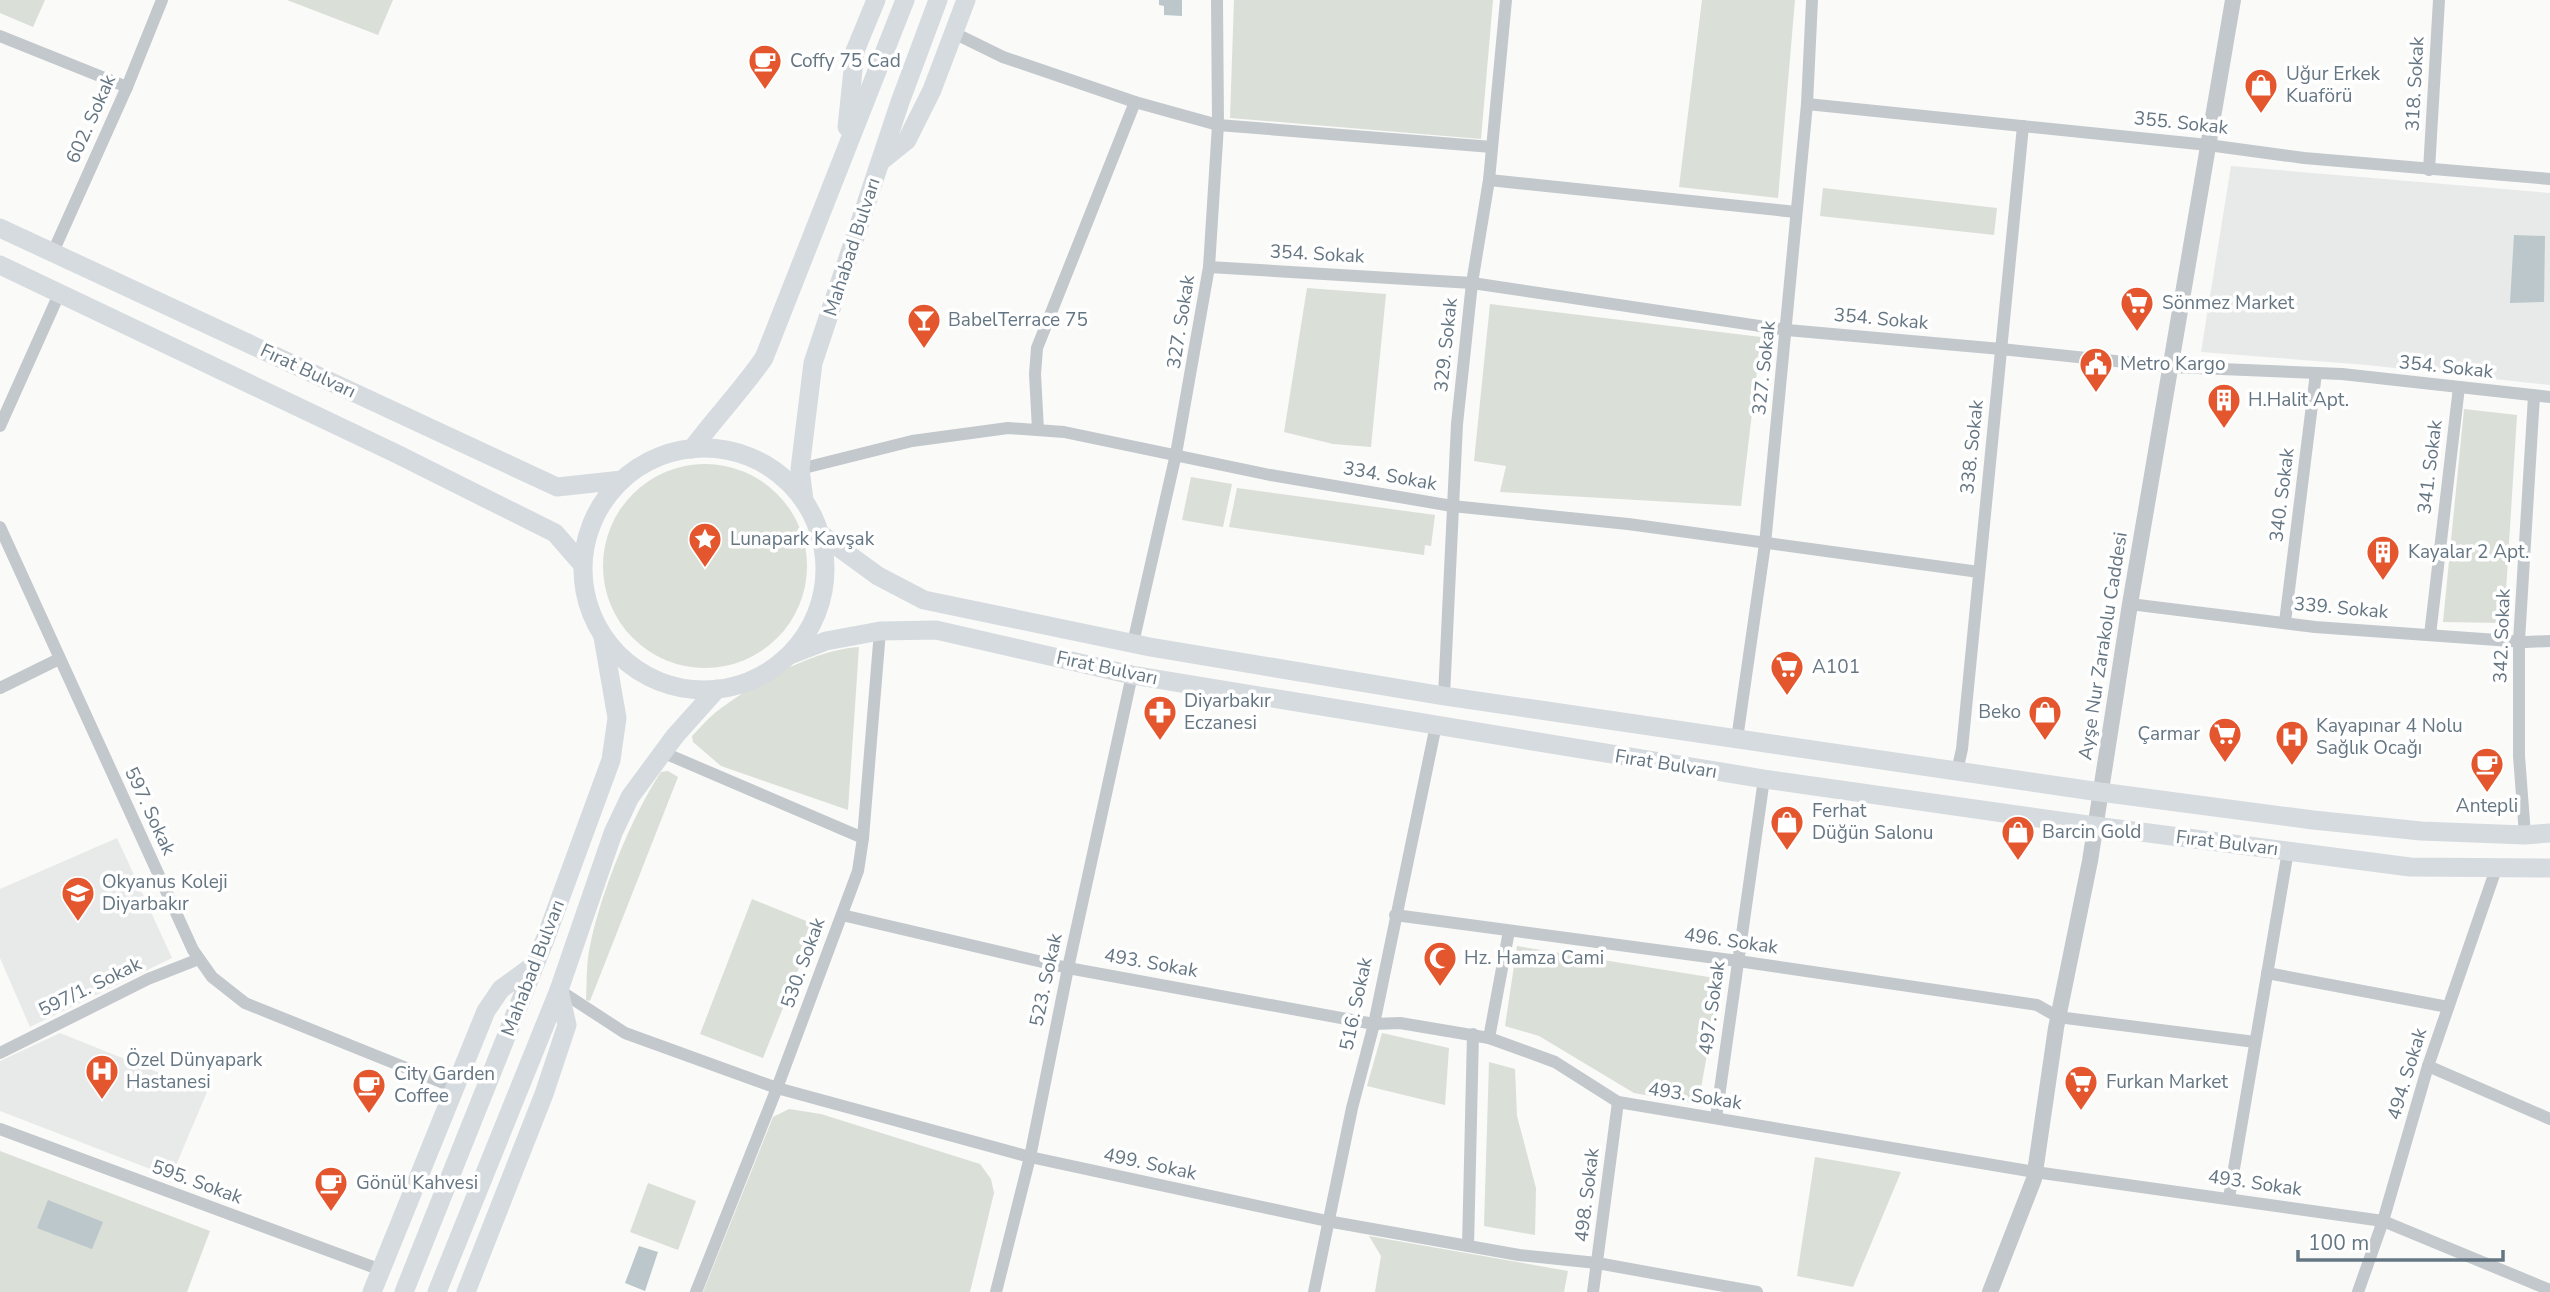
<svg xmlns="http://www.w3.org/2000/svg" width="2550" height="1292" viewBox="0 0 2550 1292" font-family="'Nunito Sans',sans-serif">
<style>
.built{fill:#e8e9e9}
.green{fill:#dadfd7}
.water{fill:#bbc7cb}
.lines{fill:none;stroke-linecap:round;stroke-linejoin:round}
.minor{stroke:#c3c8cc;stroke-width:12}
.tertiary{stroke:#c3c8cc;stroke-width:16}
.primary{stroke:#d6dbdf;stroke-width:19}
.labels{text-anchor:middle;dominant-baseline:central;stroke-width:7;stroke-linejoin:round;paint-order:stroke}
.poi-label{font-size:19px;fill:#657683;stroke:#fff;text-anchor:start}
.street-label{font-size:19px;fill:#657683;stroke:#fff}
</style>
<rect width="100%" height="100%" fill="#fafaf8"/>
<g class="built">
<path d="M2231 166 2550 193V385L2367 365 2201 352Z"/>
<path d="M117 838 172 958 30 1027 0 958V889Z"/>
<path d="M60 1033 207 1092 171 1177 0 1111V1061Z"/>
</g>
<g class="green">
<path d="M0 0H45L33 27 0 13Z"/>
<path d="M287 0H393L378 35Z"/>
<path d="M1234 0H1493L1481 139 1230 118Z"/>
<path d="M1702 0H1795L1778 198 1679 187Z"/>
<path d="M1823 188 1997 208 1994 235 1820 216Z"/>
<path d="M1307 288 1386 294 1371 447 1333 444 1284 432Z"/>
<path d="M1490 304 1761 337 1741 506 1500 492 1506 466 1474 461Z"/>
<path d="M2464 409 2517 415 2504 623 2443 622Z"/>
<circle cx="705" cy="566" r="102"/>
<path d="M1191 477 1232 484 1223 527 1182 520Z"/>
<path d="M1237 488 1435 515 1431 546 1425 545 1424 555 1229 527Z"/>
<path d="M859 647 848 810 721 766 693 742 692 736C701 727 710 716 720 709 757 682 813 650 859 647Z"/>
<path d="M668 771 678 777 590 1001 586 1000C587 983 586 963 590 946 600 895 632 815 661 772Z"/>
<path d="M752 899 816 925 763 1058 700 1034Z"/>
<path d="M1517 946 1721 979 1698 1104 1634 1093 1539 1036 1505 1026Z"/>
<path d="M1382 1033 1449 1048 1445 1105 1367 1086Z"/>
<path d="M1489 1062 1515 1069 1517 1116 1536 1188 1535 1235 1484 1226Z"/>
<path d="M789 1109 821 1114 980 1164 991 1179 994 1193 970 1292H703L773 1117Z"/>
<path d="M0 1151 210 1231 187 1292H0Z"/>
<path d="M1815 1157 1901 1172 1853 1287 1797 1276Z"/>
<path d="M648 1183 696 1201 678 1250 630 1232Z"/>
<path d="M1369 1236 1568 1271 1564 1292H1375L1381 1256Z"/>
</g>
<g class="water">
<path d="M1159 0H1182V16L1164 15V6L1159 5Z"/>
<path d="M2514 235 2545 236 2544 302 2510 303Z"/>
<path d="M48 1200 103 1222 92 1249 37 1228Z"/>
<path d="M639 1246 658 1252 645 1291 625 1283Z"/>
</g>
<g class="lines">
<g class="minor">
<path d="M954 33 1003 57 1135 102 1218 125 1492 147"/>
<path d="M0 36 127 87"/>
<path d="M1807 104 2208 145 2304 158 2550 179"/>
<path d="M2429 170 2439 0"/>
<path d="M1489 180 1796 212"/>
<path d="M53 252 127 87 162 0"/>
<path d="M1209 267 1472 283 1787 330 2001 349 2172 367 2342 374 2550 397"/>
<path d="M0 426 60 292"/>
<path d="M1038 430 1035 374 1037 348 1135 102"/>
<path d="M800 469 912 441 1008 428 1064 432 1270 475 1452 506 1628 524 1979 572"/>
<path d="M0 527 193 950 212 977 245 1003 456 1088"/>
<path d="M2130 604 2315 627 2525 642 2550 641"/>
<path d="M2285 622 2316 373"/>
<path d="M2430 635 2459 387"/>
<path d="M1133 643 1176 454 1209 267 1218 125 1217 0"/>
<path d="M0 688 59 659"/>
<path d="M1444 696 1457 424 1472 283 1489 180 1506 0"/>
<path d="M1737 739 1765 544 1807 104 1812 0"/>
<path d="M662 752 863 838"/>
<path d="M1957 771 1962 749 2023 126"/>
<path d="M2525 835 2519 756V641L2534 396"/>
<path d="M842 915 1068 968 1374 1024 1400 1023 1489 1038 1555 1062 1618 1102 2035 1172 2383 1221 2550 1290"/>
<path d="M1395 915 1738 961 2037 1005 2058 1017 2255 1042"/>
<path d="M2267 973 2448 1007"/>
<path d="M559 990 625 1033 777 1088 1030 1157 1327 1221 1519 1255 1597 1263 1757 1292"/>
<path d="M1489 1038 1509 931"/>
<path d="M0 1053 148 979 199 959"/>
<path d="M2428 1066 2550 1119"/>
<path d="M1716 1118 1764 779"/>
<path d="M0 1129 381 1270"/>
<path d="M2229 1198 2288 851"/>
<path d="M1468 1246 1473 1034"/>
<path d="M696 1292 777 1088 858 871 863 838 880 631"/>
<path d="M996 1292 1030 1157 1068 968 1132 675"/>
<path d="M1314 1292 1352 1108 1374 1024 1436 725"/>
<path d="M1593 1292 1618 1102"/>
<path d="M2358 1292 2383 1221 2428 1066 2496 869"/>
</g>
<path class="tertiary" d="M1990 1292 2034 1179 2056 1028 2090 861 2130 604 2233 0"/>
<g class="primary">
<path d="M847 127 855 51 876 0"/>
<path d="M881 161 907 140 932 90 966 0"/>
<path d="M0 228 557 487 622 480"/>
<path d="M0 265 397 454 555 533 582 564"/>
<circle cx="704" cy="569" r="121"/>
<path d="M692 449C715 418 742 390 764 358L905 0"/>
<path d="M804 500 800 469 813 363 900 102 938 0"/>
<path d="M819 533 878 576 924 600 1150 647 1444 696 2100 792 2313 820 2421 831 2525 835 2550 833"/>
<path d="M790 655 826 641 880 631 936 630 1132 675 1764 779 2095 826 2410 867 2550 868"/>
<path d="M372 1292 486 1011 501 989 534 965"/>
<path d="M404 1292 546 937 611 760 617 718 603 637"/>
<path d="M437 1292 559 990 613 833 630 797 675 736 717 689"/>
<path d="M466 1292 544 1094 567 1025 559 990"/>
</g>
</g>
<defs>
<symbol id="cafe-pin" viewBox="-11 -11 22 30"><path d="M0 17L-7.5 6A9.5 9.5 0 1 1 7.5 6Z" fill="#e4572e" stroke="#fff"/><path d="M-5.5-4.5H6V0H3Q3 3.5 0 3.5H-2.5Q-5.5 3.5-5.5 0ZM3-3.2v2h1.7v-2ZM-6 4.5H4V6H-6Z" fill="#fff"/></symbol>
<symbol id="shop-pin" viewBox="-11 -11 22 30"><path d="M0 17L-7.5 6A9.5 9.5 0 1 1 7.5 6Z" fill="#e4572e" stroke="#fff"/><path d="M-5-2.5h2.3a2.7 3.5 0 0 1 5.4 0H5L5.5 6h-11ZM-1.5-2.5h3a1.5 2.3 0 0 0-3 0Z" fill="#fff"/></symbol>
<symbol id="supermarket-pin" viewBox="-11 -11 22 30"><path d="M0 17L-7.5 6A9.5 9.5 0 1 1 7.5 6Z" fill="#e4572e" stroke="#fff"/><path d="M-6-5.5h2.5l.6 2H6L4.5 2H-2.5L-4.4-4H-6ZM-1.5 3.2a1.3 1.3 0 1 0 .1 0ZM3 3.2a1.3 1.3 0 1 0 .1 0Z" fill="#fff"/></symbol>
<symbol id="bar-pin" viewBox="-11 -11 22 30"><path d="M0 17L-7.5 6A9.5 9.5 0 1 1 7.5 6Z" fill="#e4572e" stroke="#fff"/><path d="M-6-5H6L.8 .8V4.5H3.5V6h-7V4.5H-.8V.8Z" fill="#fff"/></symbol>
<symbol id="civic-pin" viewBox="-11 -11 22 30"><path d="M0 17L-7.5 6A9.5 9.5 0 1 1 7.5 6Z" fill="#e4572e" stroke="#fff"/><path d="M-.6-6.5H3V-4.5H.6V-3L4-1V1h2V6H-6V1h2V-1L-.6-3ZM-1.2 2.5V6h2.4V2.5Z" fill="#fff"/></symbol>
<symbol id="building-pin" viewBox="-11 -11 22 30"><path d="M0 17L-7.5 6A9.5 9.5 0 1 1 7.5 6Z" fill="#e4572e" stroke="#fff"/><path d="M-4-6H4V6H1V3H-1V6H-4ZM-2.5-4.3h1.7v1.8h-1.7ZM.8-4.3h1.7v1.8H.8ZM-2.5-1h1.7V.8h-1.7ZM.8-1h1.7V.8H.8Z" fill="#fff"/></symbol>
<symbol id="sight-pin" viewBox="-11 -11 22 30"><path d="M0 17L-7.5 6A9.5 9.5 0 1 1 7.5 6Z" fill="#e4572e" stroke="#fff"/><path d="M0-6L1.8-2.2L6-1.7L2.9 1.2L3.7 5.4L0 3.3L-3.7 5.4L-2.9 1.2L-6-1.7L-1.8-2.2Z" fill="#fff"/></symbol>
<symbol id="pharmacy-pin" viewBox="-11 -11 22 30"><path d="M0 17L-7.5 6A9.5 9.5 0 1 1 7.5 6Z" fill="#e4572e" stroke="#fff"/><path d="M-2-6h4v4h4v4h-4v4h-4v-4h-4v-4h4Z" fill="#fff"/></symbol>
<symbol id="hospital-pin" viewBox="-11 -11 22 30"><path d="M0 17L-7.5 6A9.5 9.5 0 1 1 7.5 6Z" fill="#e4572e" stroke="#fff"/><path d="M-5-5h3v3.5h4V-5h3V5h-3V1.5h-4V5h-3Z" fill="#fff"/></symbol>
<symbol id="school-pin" viewBox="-11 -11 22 30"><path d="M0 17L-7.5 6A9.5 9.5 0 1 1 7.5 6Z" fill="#e4572e" stroke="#fff"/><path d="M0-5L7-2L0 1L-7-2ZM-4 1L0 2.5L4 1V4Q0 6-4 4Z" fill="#fff"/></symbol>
<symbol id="mosque-pin" viewBox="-11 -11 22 30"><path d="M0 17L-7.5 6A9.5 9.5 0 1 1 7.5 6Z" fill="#e4572e" stroke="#fff"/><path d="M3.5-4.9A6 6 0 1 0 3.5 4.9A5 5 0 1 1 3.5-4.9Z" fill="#fff"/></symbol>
</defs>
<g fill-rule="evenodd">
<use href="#cafe-pin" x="746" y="42" width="38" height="52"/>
<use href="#shop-pin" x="2242" y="66" width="38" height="52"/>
<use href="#supermarket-pin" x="2118" y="284" width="38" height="52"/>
<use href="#bar-pin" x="905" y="301" width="38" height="52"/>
<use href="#civic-pin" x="2077" y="345" width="38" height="52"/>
<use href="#building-pin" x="2205" y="381" width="38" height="52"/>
<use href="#sight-pin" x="686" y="520" width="38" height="52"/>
<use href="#building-pin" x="2364" y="533" width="38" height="52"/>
<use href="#supermarket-pin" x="1768" y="648" width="38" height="52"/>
<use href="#pharmacy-pin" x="1141" y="693" width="38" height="52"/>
<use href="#shop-pin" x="2026" y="693" width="38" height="52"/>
<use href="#supermarket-pin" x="2206" y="715" width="38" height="52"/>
<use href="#hospital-pin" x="2273" y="718" width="38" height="52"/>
<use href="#cafe-pin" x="2468" y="745" width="38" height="52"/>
<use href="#shop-pin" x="1768" y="803" width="38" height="52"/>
<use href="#shop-pin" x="1999" y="813" width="38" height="52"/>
<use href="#school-pin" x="59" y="874" width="38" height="52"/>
<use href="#mosque-pin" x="1421" y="939" width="38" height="52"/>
<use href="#hospital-pin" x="83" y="1052" width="38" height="52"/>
<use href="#supermarket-pin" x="2062" y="1063" width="38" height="52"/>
<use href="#cafe-pin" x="350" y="1066" width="38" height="52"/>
<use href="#cafe-pin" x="312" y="1164" width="38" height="52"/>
</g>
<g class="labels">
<g class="poi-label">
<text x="790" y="61">Coffy 75 Cad</text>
<text x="2286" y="74">Uğur Erkek<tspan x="2286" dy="22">Kuaförü</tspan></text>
<text x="2162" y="303">Sönmez Market</text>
<text x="948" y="320">BabelTerrace 75</text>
<text x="2120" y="364">Metro Kargo</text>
<text x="2248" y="400">H.Halit Apt.</text>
<text x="730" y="539">Lunapark Kavşak</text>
<text x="2408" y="552">Kayalar 2 Apt.</text>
<text x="1812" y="667">A101</text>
<text x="1184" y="701">Diyarbakır<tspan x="1184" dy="22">Eczanesi</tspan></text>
<text x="2021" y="712" text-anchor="end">Beko</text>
<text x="2316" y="726">Kayapınar 4 Nolu<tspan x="2316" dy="22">Sağlık Ocağı</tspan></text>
<text x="2200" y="734" text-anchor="end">Çarmar</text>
<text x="2487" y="806" text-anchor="middle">Antepli</text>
<text x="1812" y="811">Ferhat<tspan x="1812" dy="22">Düğün Salonu</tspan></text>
<text x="2042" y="832">Barcin Gold</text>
<text x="102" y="882">Okyanus Koleji<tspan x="102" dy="22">Diyarbakır</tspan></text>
<text x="1464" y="958">Hz. Hamza Cami</text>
<text x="126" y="1060">Özel Dünyapark<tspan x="126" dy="22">Hastanesi</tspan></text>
<text x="394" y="1074">City Garden<tspan x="394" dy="22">Coffee</tspan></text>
<text x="2106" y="1082">Furkan Market</text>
<text x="356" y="1183">Gönül Kahvesi</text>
</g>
<g class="street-label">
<text transform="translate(2415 84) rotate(-87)">318. Sokak</text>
<text transform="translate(91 119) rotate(-66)">602. Sokak</text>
<text transform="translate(2181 123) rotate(6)">355. Sokak</text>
<text transform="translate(852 247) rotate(-72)">Mahabad Bulvarı</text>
<text transform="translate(1317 254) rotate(3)">354. Sokak</text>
<text transform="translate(1881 319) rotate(5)">354. Sokak</text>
<text transform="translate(1181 322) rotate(-81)">327. Sokak</text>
<text transform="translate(1446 345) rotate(-84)">329. Sokak</text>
<text transform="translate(2446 367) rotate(6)">354. Sokak</text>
<text transform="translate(1764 368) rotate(-84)">327. Sokak</text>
<text transform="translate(308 371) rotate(25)">Fırat Bulvarı</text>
<text transform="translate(1972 447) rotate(-84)">338. Sokak</text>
<text transform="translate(2430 467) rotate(-83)">341. Sokak</text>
<text transform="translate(1390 476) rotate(10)">334. Sokak</text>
<text transform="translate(2282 495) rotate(-83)">340. Sokak</text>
<text transform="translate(2341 608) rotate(5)">339. Sokak</text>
<text transform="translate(2502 636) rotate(-88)">342. Sokak</text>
<text transform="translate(2103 646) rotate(-81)">Ayşe Nur Zarakolu Caddesi</text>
<text transform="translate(1107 668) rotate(12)">Fırat Bulvarı</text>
<text transform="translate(1666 764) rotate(9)">Fırat Bulvarı</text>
<text transform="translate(150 811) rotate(65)">597. Sokak</text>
<text transform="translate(2227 843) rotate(7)">Fırat Bulvarı</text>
<text transform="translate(1731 941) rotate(8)">496. Sokak</text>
<text transform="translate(803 963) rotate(-70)">530. Sokak</text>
<text transform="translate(1151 963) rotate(10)">493. Sokak</text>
<text transform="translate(533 968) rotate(-69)">Mahabad Bulvarı</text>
<text transform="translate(1046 980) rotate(-78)">523. Sokak</text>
<text transform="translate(90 987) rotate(-26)">597/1. Sokak</text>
<text transform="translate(1356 1004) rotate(-78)">516. Sokak</text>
<text transform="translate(1712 1008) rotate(-82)">497. Sokak</text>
<text transform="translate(2407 1074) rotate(-73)">494. Sokak</text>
<text transform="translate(1695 1096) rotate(9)">493. Sokak</text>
<text transform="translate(1150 1164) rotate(12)">499. Sokak</text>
<text transform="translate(197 1182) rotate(20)">595. Sokak</text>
<text transform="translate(2255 1183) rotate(8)">493. Sokak</text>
<text transform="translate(1587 1195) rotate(-83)">498. Sokak</text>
</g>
</g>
<path d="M2298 1250v10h205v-10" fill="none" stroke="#657683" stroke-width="3.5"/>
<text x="2308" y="1250" font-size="21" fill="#657683" stroke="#ffffff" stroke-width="5" paint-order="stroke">100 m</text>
</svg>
